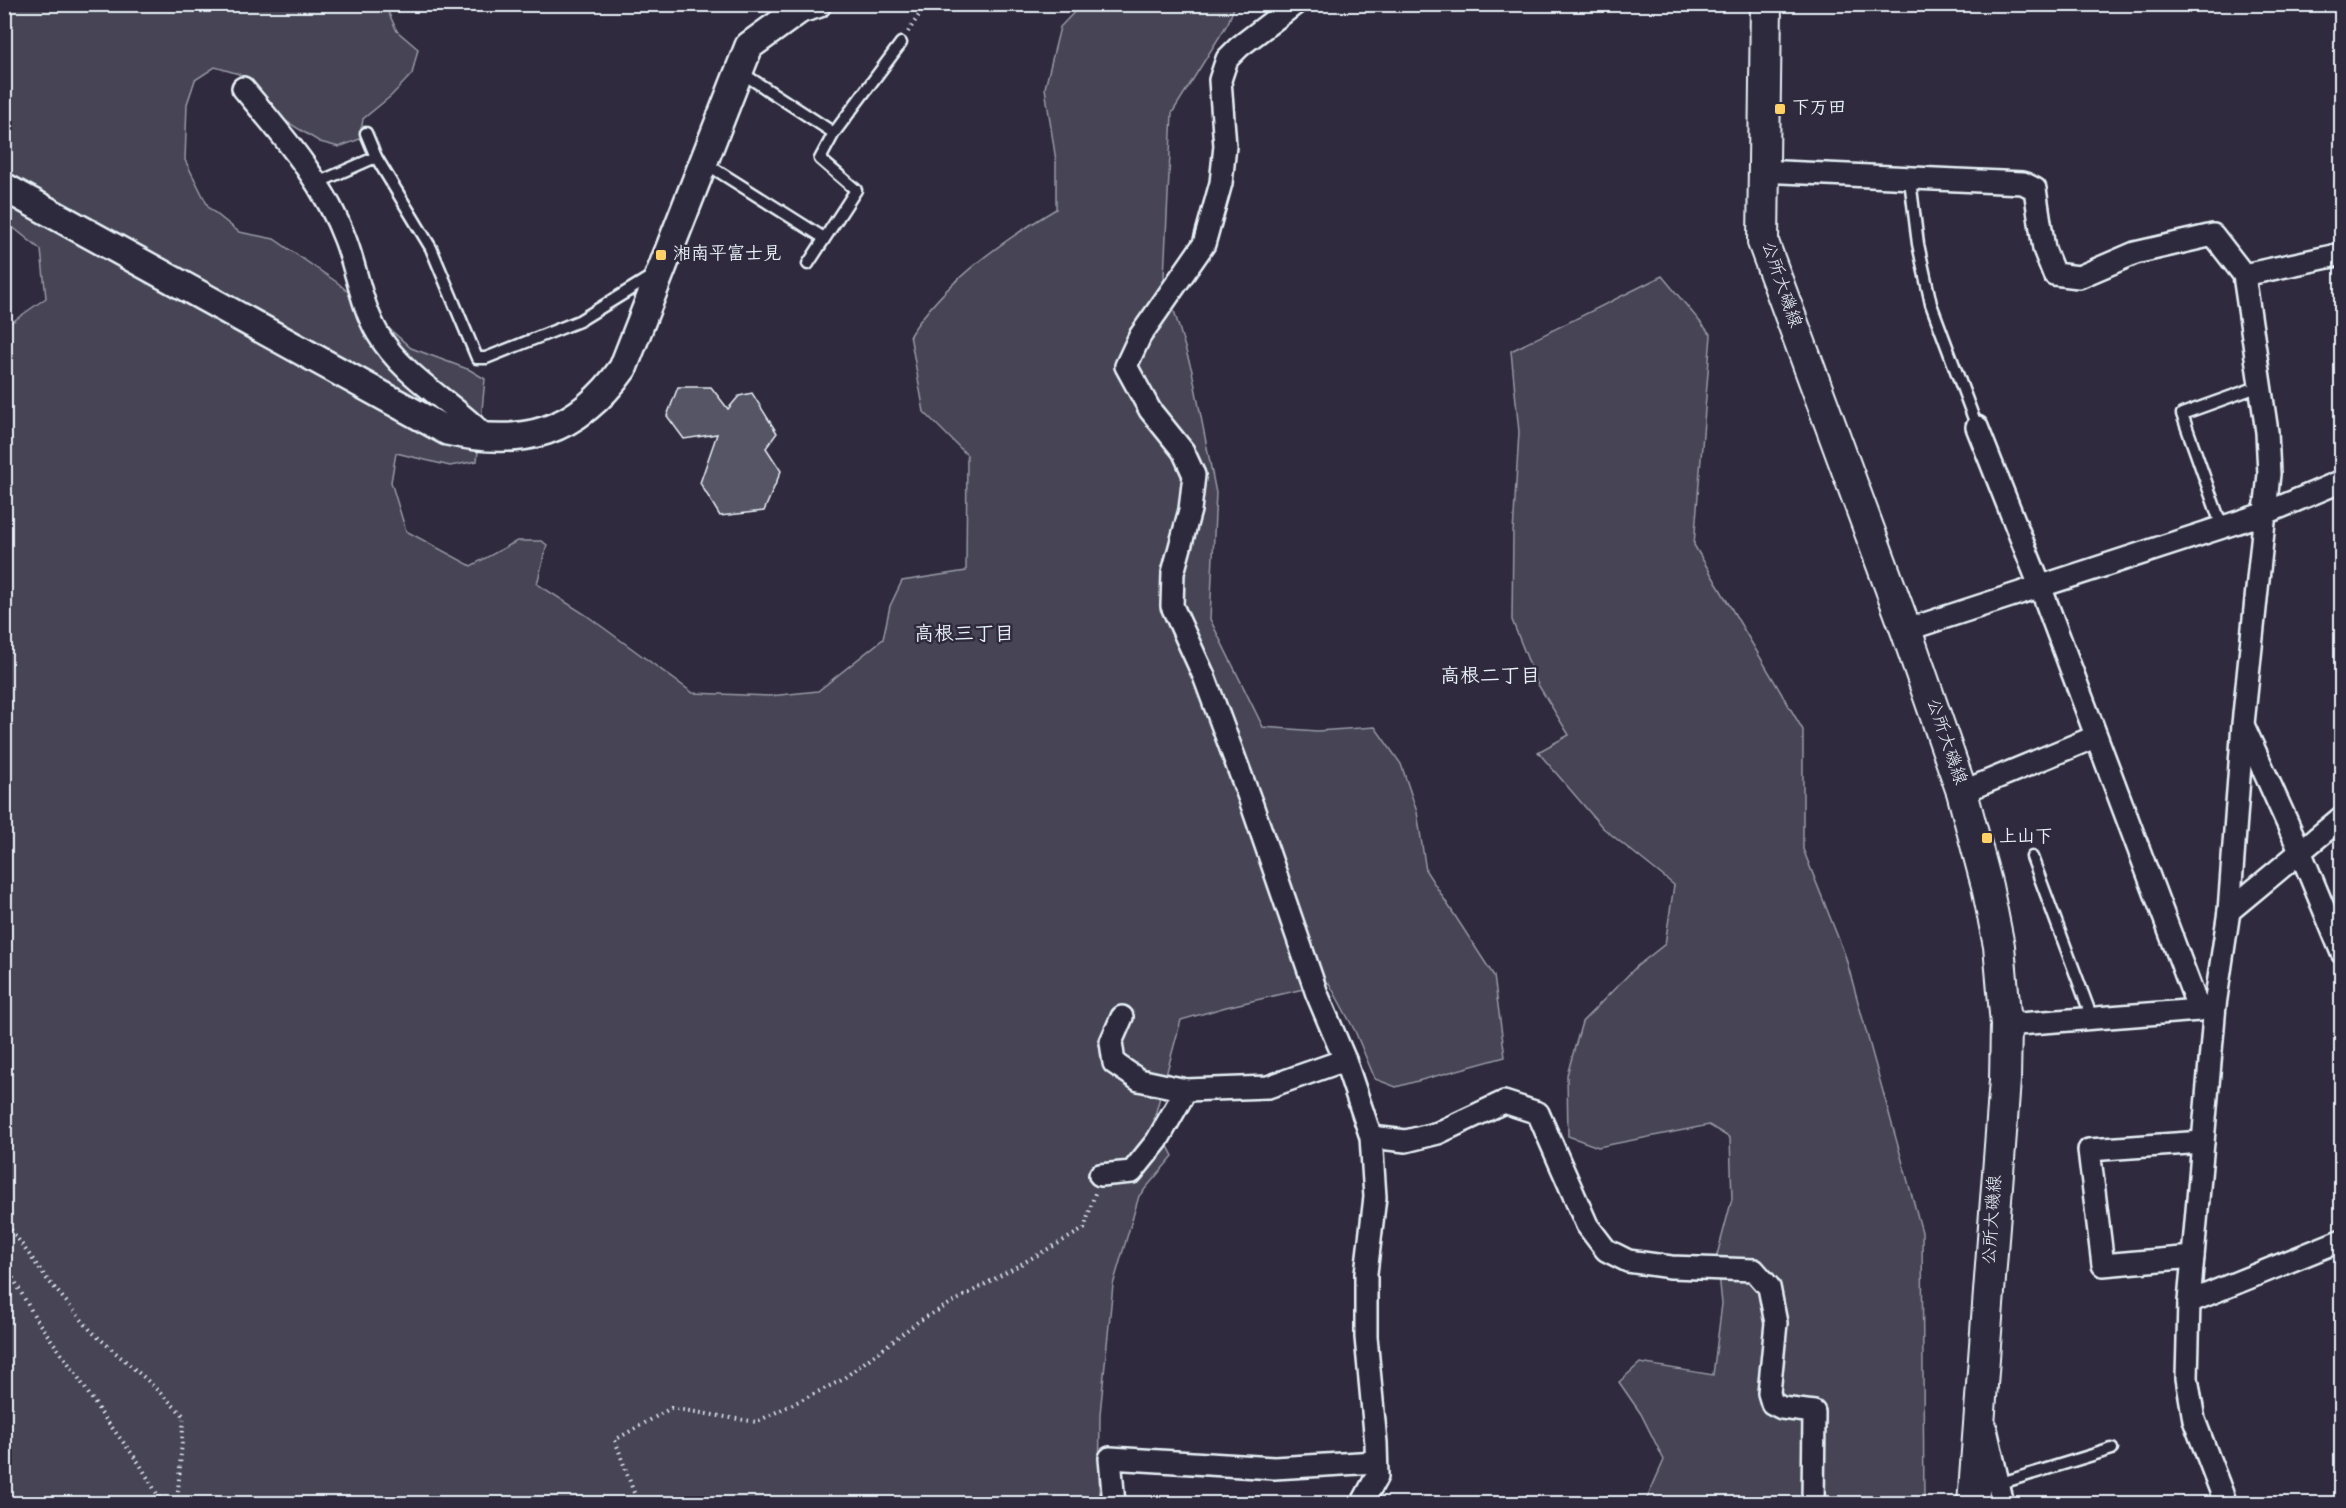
<svg xmlns="http://www.w3.org/2000/svg" width="2346" height="1508" viewBox="0 0 2346 1508" font-family="'Gochi Hand','Klee One',sans-serif">
<style>
.green{fill:#464455;stroke:#979aa6;stroke-width:1.5}
.building{fill:#575565;stroke:#e8f1f8;stroke-width:1.5}
.lines{fill:none;stroke-linecap:round;stroke-linejoin:round}
.service-casing{stroke:#e8f1f8;stroke-width:15}
.minor-casing{stroke:#e8f1f8;stroke-width:26}
.tertiary-casing{stroke:#e8f1f8;stroke-width:32}
.secondary-casing{stroke:#e8f1f8;stroke-width:34}
.path{stroke:#e8f1f8;stroke-width:4;stroke-dasharray:1.5 4.5;stroke-linecap:butt}
.service{stroke:#2f2a3d;stroke-width:10}
.minor{stroke:#2f2a3d;stroke-width:21}
.tertiary{stroke:#2f2a3d;stroke-width:27}
.secondary{stroke:#2f2a3d;stroke-width:30}
.poi-dot{fill:#ffd166;stroke:#2f2a3d;stroke-width:2}
.labels{text-anchor:middle;dominant-baseline:central;stroke-width:5;stroke-linejoin:round;paint-order:stroke}
.poi-label{font-size:18px;font-weight:bold;fill:#e8f1f8;stroke:#2f2a3d;text-anchor:start}
.street-label{font-size:18px;fill:#e8f1f8;stroke:#2f2a3d}
.neighbourhood-label{font-size:20px;font-weight:bold;fill:#e8f1f8;stroke:#2f2a3d}
</style>
<rect width="100%" height="100%" fill="#2f2a3d"/>
<filter id="ink" filterUnits="userSpaceOnUse"><feTurbulence type="fractalNoise" baseFrequency=".0167" numOctaves="2"/><feDisplacementMap in="SourceGraphic" scale="12" xChannelSelector="R" yChannelSelector="G"/><feConvolveMatrix kernelMatrix="1 2 1 2 8 2 1 2 1" color-interpolation-filters="sRGB"/></filter>
<g filter="url(#ink)">
<g class="green">
<path d="M5 5H385L397 31 418 49 412 74 391 96 363 119 360 139 339 147 320 142 279 117 239 74 215 67 195 80 187 104 185 160 209 208 239 232 274 239 338 283 411 348 470 370 485 379 477 461 450 466 396 453 391 482 406 531 471 566 517 541H542L547 545 537 584 586 615 693 693 770 696 818 691 883 639 890 606 902 581 966 571 967 455 924 412 910 335C945 281 1001 242 1056 209V161L1045 88 1060 27 1081 5H1235L1228 23 1172 113 1164 277 1192 371 1216 493 1210 619 1263 727 1317 731 1375 727 1401 764 1417 812 1426 871 1494 976 1505 1057 1396 1087 1375 1079 1355 1031 1329 983 1226 1007 1181 1020 1154 1119 1173 1156 1139 1196 1113 1285 1100 1414 1099 1503 5 1504 4 322H12L46 298 41 250 5 221Z"/>
<path d="M1662 276 1711 335 1694 545 1803 730V849L1845 955 1922 1232 1924 1503H1645L1664 1460 1641 1414 1619 1382 1640 1363 1713 1375 1722 1304 1717 1255 1732 1199 1730 1138 1709 1125 1598 1147 1568 1136 1567 1075 1582 1022 1636 967 1665 944 1674 885 1603 828 1538 752 1569 735 1537 683 1512 620 1513 533 1519 432 1511 351Z"/>
</g>
<path class="building" d="M678 387H711L728 409 739 396 752 393 777 433 766 448 781 471 764 511 720 516 700 483 717 434 684 439 667 416Z"/>
<g class="lines">
<defs>
<g id="service">
<path d="M739 71 834 133"/>
<path d="M366 133 376 157 431 248 477 358H486L579 321 652 276"/>
<path d="M705 163 824 238"/>
<path d="M1910 180 1918 244 1931 304 1977 427"/>
<path d="M317 183 376 157"/>
<path d="M808 264 856 190 820 159 834 133 901 43"/>
<path d="M2222 527 2182 414 2260 386"/>
<path d="M2032 857 2092 1018"/>
<path d="M1998 1484 2112 1449"/>
</g>
<g id="minor">
<path d="M1295 4 1239 47 1227 59 1220 80 1225 146 1221 183 1204 244 1140 336 1126 366 1150 410 1183 451 1194 475 1190 510 1173 573 1172 606 1204 676 1252 805 1317 994 1345 1060 1371 1137 1406 1141 1438 1133 1504 1102 1538 1113 1587 1225 1606 1250 1628 1261 1671 1267 1754 1270 1769 1287 1776 1323 1769 1393 1772 1403 1782 1408 1814 1412 1813 1504"/>
<path d="M243 88C282 135 324 182 345 239 357 270 361 305 378 334 404 378 453 402 487 438"/>
<path d="M1762 171 2023 183 2035 189 2044 249 2054 274 2079 277 2135 253 2213 235 2244 275 2267 432 2269 474 2243 724 2229 911 2215 1005 2189 1302 2187 1378 2194 1420 2226 1504"/>
<path d="M2244 275 2342 254"/>
<path d="M1977 427 2040 586 2199 1010 2215 1005"/>
<path d="M1906 630 2266 513 2342 481"/>
<path d="M2244 727 2300 851 2342 953"/>
<path d="M1962 792 2095 737"/>
<path d="M2229 911 2342 817"/>
<path d="M1122 1017 1111 1042 1114 1063 1139 1080 1186 1090"/>
<path d="M2006 1025 2199 1010"/>
<path d="M1100 1175 1132 1172 1157 1141 1186 1090 1268 1087 1345 1060"/>
<path d="M2193 1257 2103 1265 2089 1150 2203 1142"/>
<path d="M2189 1302 2342 1240"/>
<path d="M1986 1429 2003 1504"/>
<path d="M1114 1504 1110 1458 1274 1468 1376 1462"/>
<path d="M1362 1504 1377 1476 1376 1443 1366 1337V1273L1375 1197 1371 1137"/>
</g>
<path id="tertiary" d="M4 187 447 431C523 448 577 433 623 368L749 46 800 9 817 4"/>
<path id="secondary" d="M1766 4 1763 242 1906 630 1962 792 1987 886 1999 946 2006 1025 2005 1080 1973 1504"/>
</defs>
<use href="#service" class="service-casing"/>
<use href="#minor" class="minor-casing"/>
<use href="#tertiary" class="tertiary-casing"/>
<use href="#secondary" class="secondary-casing"/>
<g class="path">
<path d="M908 32 926 4"/>
<path d="M4 1220 47 1279 92 1332 147 1380 184 1416 177 1504"/>
<path d="M4 1262 36 1319 74 1371 101 1413 139 1463 163 1504"/>
<path d="M638 1504 615 1440 671 1408 756 1422 840 1381 919 1321 1084 1229 1095 1193"/>
</g>
<use href="#service" class="service"/>
<use href="#minor" class="minor"/>
<use href="#tertiary" class="tertiary"/>
<use href="#secondary" class="secondary"/>
</g>
</g>
<g class="poi-dot">
<rect x="1774" y="103" width="12" height="12" rx="3"/>
<rect x="655" y="249" width="12" height="12" rx="3"/>
<rect x="1981" y="832" width="12" height="12" rx="3"/>
</g>
<g class="labels">
<g class="poi-label">
<text x="1792" y="109">下万田</text>
<text x="673" y="255">湘南平富士見</text>
<text x="1999" y="838">上山下</text>
</g>
<g class="street-label">
<text transform="translate(1780 285) rotate(71)">公所大磯線</text>
<text transform="translate(1945 742) rotate(71)">公所大磯線</text>
<text transform="translate(1994 1220) rotate(-86)">公所大磯線</text>
</g>
<g class="neighbourhood-label">
<text x="964" y="636">高根三丁目</text>
<text x="1490" y="678">高根二丁目</text>
</g>
</g>
<rect width="2346" height="1508" fill="none" stroke="#2f2a3d" stroke-width="24"/>
<rect x="12" y="12" width="2322" height="1484" fill="none" stroke="#e8f1f8" stroke-width="2" filter="url(#ink)"/>
</svg>
